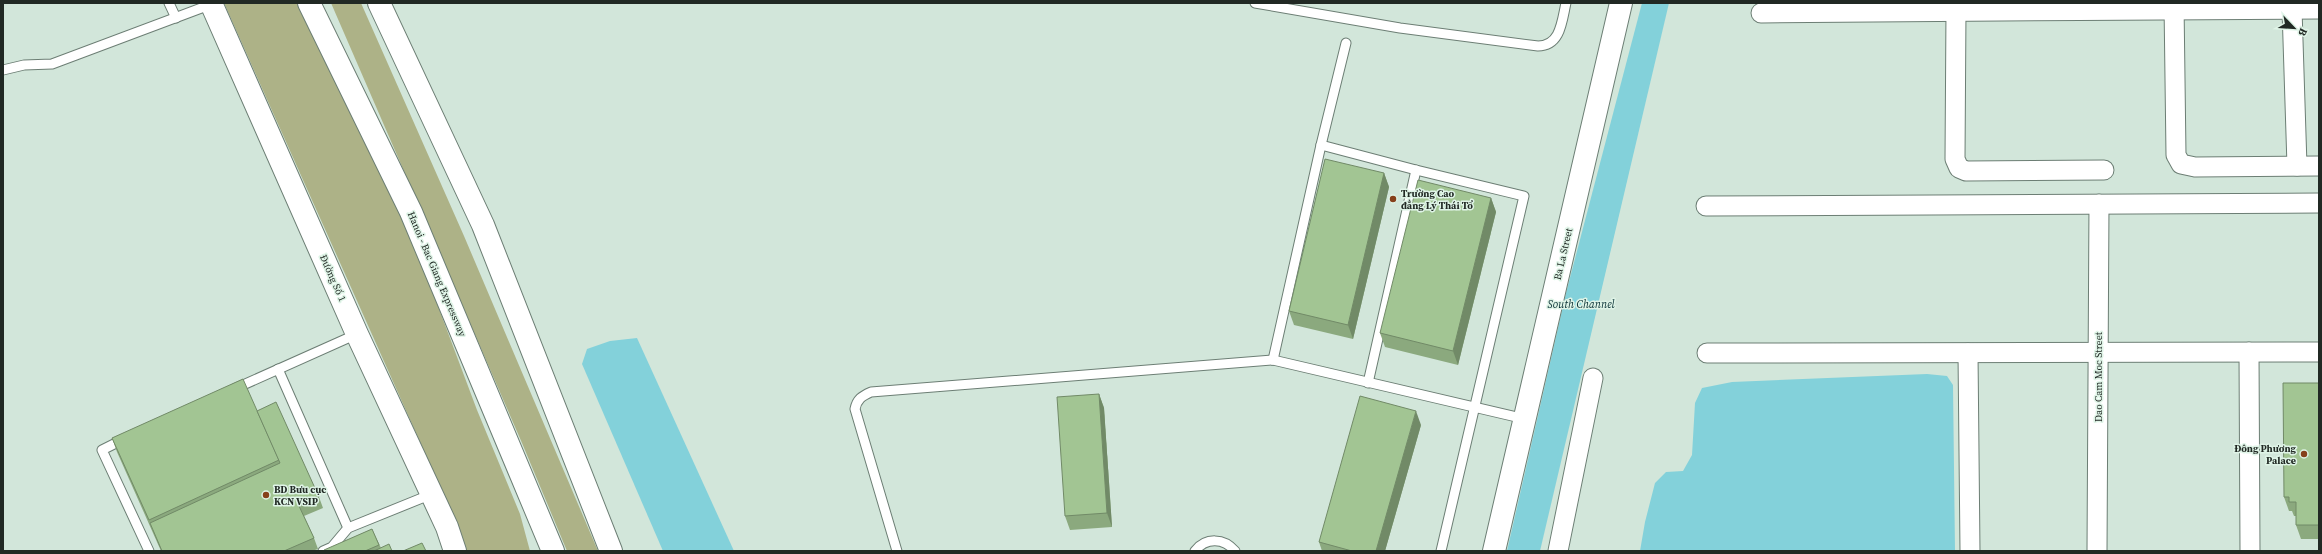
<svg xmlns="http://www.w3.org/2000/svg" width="2322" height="554" viewBox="0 0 2322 554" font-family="'Source Serif 4',serif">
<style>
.green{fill:#adb287}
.water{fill:#83d1da}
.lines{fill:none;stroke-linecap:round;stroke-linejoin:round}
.service-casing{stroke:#6c7e74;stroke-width:11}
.minor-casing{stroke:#6c7e74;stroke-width:21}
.tertiary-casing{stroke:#6c7e74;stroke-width:24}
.motorway-casing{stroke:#6c7e74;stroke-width:24}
.service{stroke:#fff;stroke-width:9}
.minor{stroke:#fff;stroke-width:19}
.tertiary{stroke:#fff;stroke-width:22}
.motorway{stroke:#fff;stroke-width:22}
.wall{fill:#8ba97e}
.shaded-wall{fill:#718a67}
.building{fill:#a2c593;stroke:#718a67}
.poi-dot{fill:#86401b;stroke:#dff4e7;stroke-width:1.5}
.labels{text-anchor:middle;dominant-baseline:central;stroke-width:3;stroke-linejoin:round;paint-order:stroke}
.poi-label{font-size:10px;font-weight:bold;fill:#212924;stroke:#dff4e7;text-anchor:start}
.street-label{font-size:10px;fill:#212924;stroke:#dff4e7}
.water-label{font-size:11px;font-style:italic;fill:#072f33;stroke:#dff4e7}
</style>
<rect width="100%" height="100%" fill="#d2e6da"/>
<g class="green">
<path d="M224 3H299L409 229 477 410 520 514 530 551H465L462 536Z"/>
<path d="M331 3H361L464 236 598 551H567L522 443Z"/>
</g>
<g class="water">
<path d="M1642 3H1669L1540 551H1507L1566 293Z"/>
<path d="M637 338 734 551H663L582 364 587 349 610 341Z"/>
<path d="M1927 374 1947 376 1953 385 1955 551H1640L1645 522 1655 483 1666 472 1683 471 1692 455 1695 403 1702 388 1732 382Z"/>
</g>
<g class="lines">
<defs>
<g id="service">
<path d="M169 3 176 18"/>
<path d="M1255 3 1400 28 1538 46C1561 46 1562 20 1566 3"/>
<path d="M3 70 24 65 52 64 212 4"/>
<path d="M1321 145 1416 170 1524 196 1441 551"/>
<path d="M1273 360 1321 145 1346 43"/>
<path d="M278 369 348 528"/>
<path d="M1368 383 1416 170"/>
<path d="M234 389 357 334"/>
<path d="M124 439 102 450 149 551"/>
<path d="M323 551 332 547 348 528 432 494"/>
<path d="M897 551 855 409C857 399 862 396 871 392L1273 360 1525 419"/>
<path d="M1195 551C1206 537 1224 538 1235 551"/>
</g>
<g id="minor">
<path d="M2174 3 2176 155 2181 164 2195 167 2319 166"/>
<path d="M2292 9 2297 166"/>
<path d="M1956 10 1955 159 1959 168 1966 171 2104 170"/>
<path d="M1761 13C1947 10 2133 11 2319 9"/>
<path d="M1706 206 2319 203"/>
<path d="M2249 352 2250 551"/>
<path d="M1707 353 2319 352"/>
<path d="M1968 353 1970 551"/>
<path d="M1558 551 1593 378"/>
<path d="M2097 551 2099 204"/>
</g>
<g id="tertiary">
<path d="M211 3 357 334 447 527 455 551"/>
<path d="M1494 551 1621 3"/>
</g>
<g id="motorway">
<path d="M309 3 411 212 553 551"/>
<path d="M379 3 483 225 611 551"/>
</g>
</defs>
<use href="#service" class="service-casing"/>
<use href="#minor" class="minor-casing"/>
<use href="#tertiary" class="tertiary-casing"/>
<use href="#motorway" class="motorway-casing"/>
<use href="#service" class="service"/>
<use href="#minor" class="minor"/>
<use href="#tertiary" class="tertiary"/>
<use href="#motorway" class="motorway"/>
</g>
<g class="wall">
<path d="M1384 173 1389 187 1353 339 1294 325 1289 311Z"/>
<path d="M1491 198 1496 212 1458 365 1385 347 1380 333Z"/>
<path d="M2319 383V539H2301L2296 525V516H2294L2292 511H2289L2284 497Z"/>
<path d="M1099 394 1104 408 1112 527 1070 530 1065 516Z"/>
<path d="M257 411 319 497 323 508 304 516 314 538 318 549 312 551H161L117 452 112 438Z"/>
<path d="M1421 425 1385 551H1322L1319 542Z"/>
<path d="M372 529 381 548 392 551H324Z"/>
</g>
<g class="shaded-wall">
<path d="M1384 173 1389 187 1353 339 1348 325Z"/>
<path d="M1491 198 1496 212 1458 365 1453 351Z"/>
<path d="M1099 394 1104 408 1112 527 1107 513Z"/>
<path d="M1416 411 1421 425 1385 551H1376Z"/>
</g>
<g class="building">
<path d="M1325 159 1384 173 1348 325 1289 311Z"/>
<path d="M1418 180 1491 198 1453 351 1380 333Z"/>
<path d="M243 379 279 460 149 520 112 438Z"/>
<path d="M2283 383H2319V525H2296V502H2289V497H2284Z"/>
<path d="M1099 394 1107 513 1065 516 1057 397Z"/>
<path d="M1360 396 1416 411 1376 551H1352L1319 542Z"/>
<path d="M276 402 319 497 299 506 314 538 284 551H162L150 523 280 463 257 411Z"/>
<path d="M372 529 379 545 365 551H324V550Z"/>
<path d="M422 543 426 551H403Z"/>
<path d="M389 544 392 551H374Z"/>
</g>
<g class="poi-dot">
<circle cx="1393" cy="199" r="4"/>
<circle cx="2304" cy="454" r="4"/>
<circle cx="266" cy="495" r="4"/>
</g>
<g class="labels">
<g class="poi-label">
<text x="1401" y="193">Trường Cao<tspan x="1401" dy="12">đẳng Lý Thái Tổ</tspan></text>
<text x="2296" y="448" text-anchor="end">Đông Phương<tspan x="2296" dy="12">Palace</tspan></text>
<text x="274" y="489">BD Bưu cục<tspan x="274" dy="12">KCN VSIP</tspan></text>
</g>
<g class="street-label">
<text transform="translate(1563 254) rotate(-77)">Ba La Street</text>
<text transform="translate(437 274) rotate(67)">Hanoi - Bac Giang Expressway</text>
<text transform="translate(333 278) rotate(66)">Đường Số 1</text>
<text transform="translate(2098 377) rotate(-90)">Dao Cam Moc Street</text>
</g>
<g class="water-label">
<text x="1581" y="304">South Channel</text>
</g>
</g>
<rect width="2322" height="554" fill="none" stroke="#212924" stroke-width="8"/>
<g transform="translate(2294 28) rotate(115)" stroke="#dff4e7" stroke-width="3" paint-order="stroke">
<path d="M0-3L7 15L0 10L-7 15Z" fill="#212924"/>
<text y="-6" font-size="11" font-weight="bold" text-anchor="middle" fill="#212924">B</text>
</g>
</svg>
